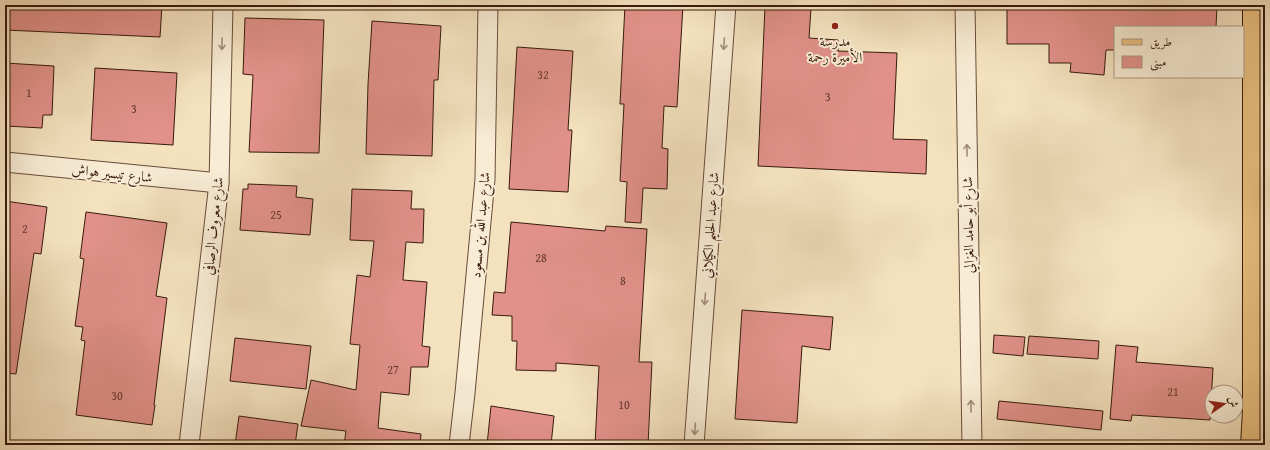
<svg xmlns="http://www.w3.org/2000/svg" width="1270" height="450" viewBox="0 0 1270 450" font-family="'Gentium Book Plus',Amiri,serif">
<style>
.building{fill:#e1918a;stroke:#391a0d}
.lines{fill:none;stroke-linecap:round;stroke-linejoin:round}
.minor-casing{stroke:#684c3a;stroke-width:21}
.primary-casing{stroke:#391a0d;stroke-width:24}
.minor{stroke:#f8ecd5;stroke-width:19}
.primary{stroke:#eac180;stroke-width:22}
.oneway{stroke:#a28e7b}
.poi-dot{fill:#8f2418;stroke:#f8ecd5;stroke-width:1.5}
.labels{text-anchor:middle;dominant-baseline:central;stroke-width:4;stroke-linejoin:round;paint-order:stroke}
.number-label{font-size:12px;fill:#63382c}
.poi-label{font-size:14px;fill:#391a0d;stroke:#f8ecd5}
.street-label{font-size:14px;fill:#391a0d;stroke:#f8ecd5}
</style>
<rect width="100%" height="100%" fill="#f4e2bf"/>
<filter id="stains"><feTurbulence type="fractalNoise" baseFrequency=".005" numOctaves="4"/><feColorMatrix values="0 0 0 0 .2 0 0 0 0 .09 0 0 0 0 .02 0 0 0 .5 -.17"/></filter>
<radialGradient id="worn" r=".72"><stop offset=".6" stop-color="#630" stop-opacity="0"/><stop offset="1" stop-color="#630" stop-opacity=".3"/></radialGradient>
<g class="building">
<path d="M5 5H162L160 37 5 30Z"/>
<path d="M625 5H683L677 107 664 106 662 148 668 149 667 189 643 188 641 223 625 222 627 182 620 181 624 104H620Z"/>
<path d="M1007 5H1217L1216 27H1115V50H1106L1104 75 1070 72 1071 63H1049V44H1007Z"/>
<path d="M765 6 811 8 809 38 838 40V51L897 53 893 139 927 140 926 174 758 166Z"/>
<path d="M245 18 324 20 319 153 249 152 253 75 243 74Z"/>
<path d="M372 21 441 26 438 80H434L432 156 366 154 368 84Z"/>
<path d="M517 47 573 51 568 130H572L568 192 509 189Z"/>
<path d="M5 63 54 66 52 115H43L42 128 5 126Z"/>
<path d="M95 68 177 73 173 145 91 140Z"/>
<path d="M248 184 297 186 296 197 313 199 310 235 240 230 243 189H248Z"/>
<path d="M352 189 412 191 411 209H424L423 243 406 242 403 280 427 282 422 346 430 347 428 367H411L409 395 381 392 378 428 421 434 420 445H344L346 431 301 426 311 380 356 390 360 345 350 344 357 275 370 277 374 241 350 240Z"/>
<path d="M5 201 47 207 41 254 34 253 16 374 5 373Z"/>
<path d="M86 212 167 223 156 296 167 298 154 405H155L152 425 76 415 85 341 81 340 83 327 75 326 84 259 80 258Z"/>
<path d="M511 222 605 231 606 226 647 229 639 362H652L648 445H595L599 366 556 363V371L516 370 517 341H512V316L492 315 494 292 505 293Z"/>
<path d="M742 310 833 317 830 350 802 346 797 423 735 419Z"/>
<path d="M994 335 1025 337 1023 356 993 353Z"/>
<path d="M1029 336 1099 341 1098 359 1027 354Z"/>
<path d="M235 338 311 346 306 389 230 381Z"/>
<path d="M1116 345 1138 347 1136 362 1213 368 1210 420 1132 415 1131 421 1110 419Z"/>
<path d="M999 401 1103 411 1101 430 997 419Z"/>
<path d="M491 406 554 416 551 445H487Z"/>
<path d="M239 416 298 424 295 445H235Z"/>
</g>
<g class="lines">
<defs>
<g id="minor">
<path d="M965 5 972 445"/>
<path d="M5 162 219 183"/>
<path d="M189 445 219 183 223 5"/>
<path d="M459 445 465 393 485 179 488 5"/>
<path d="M694 445 726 5"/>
</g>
<path id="primary" d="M1252 445 1254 411V5"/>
</defs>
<use href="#minor" class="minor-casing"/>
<use href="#primary" class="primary-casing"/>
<use href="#minor" class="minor"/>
<use href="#primary" class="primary"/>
</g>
<defs><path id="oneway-shaft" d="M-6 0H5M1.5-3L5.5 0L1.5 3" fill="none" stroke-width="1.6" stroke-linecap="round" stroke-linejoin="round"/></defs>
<g class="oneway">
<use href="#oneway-shaft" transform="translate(222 44) rotate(91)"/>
<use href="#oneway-shaft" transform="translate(724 44) rotate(94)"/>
<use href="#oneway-shaft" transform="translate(967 150) rotate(-91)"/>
<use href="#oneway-shaft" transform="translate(705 299) rotate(94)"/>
<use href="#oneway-shaft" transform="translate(971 406) rotate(-91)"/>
<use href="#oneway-shaft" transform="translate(695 429) rotate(94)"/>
</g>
<circle class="poi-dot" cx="835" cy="26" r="4"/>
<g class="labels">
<g class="number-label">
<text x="543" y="74">32</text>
<text x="29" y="92">1</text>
<text x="828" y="96">3</text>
<text x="134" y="108">3</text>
<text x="276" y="214">25</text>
<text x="25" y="228">2</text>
<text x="541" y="257">28</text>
<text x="623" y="280">8</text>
<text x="393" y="369">27</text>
<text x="1173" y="391">21</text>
<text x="117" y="395">30</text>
<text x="624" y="404">10</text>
</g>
<g class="poi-label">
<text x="835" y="41">مدرسة<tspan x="835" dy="16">الأميرة رحمة</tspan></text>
</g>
<g class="street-label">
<text transform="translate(112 173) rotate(6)">شارع تيسير هواش</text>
<text transform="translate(480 225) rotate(-85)">شارع عبد الله بن مسعود</text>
<text transform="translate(710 225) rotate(-86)">شارع عبد الحليم الكيلاني</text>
<text transform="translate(968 225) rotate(-91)">شارع أبو حامد الغزالي</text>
<text transform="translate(213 226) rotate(-84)">شارع معروف الرصافي</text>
</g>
</g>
<rect width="1270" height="450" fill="none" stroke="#f4e2bf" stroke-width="20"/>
<rect x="6" y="6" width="1258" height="438" fill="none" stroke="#391a0d" stroke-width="2"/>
<rect x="10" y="10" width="1250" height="430" fill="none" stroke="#391a0d"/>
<rect x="1114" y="26" width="130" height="52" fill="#f8ecd5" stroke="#ac9885"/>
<rect x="1122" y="39" width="20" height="6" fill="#eac180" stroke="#ac9885"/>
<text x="1150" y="46" font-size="12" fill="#391a0d">طريق</text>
<rect x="1122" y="56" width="20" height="12" fill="#e1918a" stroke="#ac9885"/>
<text x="1150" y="66" font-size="12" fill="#391a0d">مبنى</text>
<g transform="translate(1224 404) rotate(77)"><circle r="19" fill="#f8ecd5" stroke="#ac9885"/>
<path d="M0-3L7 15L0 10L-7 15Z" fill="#8f2418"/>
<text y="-6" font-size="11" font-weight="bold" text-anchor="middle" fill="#391a0d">ش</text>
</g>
<rect width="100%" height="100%" filter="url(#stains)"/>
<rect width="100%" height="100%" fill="url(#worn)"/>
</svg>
